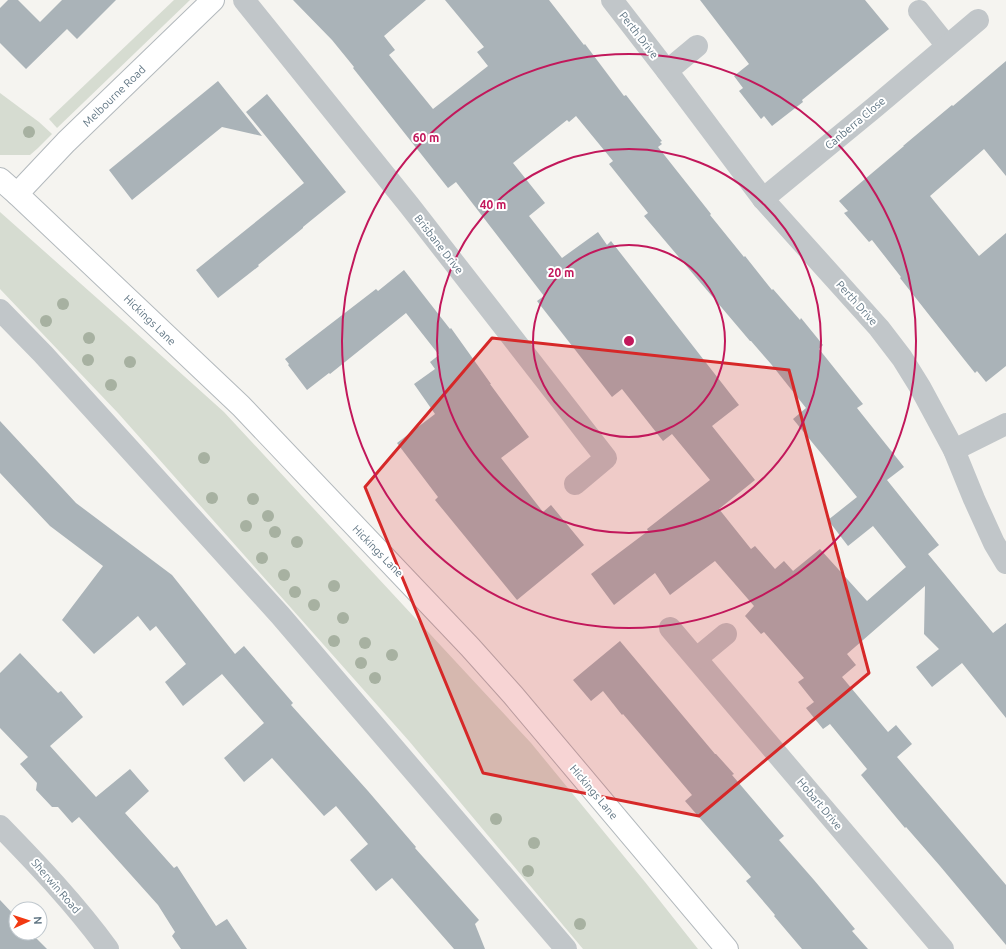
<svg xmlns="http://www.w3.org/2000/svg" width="1006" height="949" viewBox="0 0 1006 949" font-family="Ubuntu,sans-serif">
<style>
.green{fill:#d6dcd1}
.building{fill:#aab3b8;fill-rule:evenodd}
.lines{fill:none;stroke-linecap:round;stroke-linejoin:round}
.secondary-casing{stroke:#b3b9bd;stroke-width:24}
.street{stroke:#c1c6c9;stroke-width:22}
.secondary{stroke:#fff;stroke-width:22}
.tree{fill:#a7b1a1}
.marked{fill:#d62828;fill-opacity:0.2;stroke:#d62828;stroke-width:3;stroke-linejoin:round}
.ring{fill:none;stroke:#c2185b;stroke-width:2}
.labels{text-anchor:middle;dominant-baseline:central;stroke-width:4;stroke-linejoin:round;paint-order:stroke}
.street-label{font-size:11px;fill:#617684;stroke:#fff}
.centre{fill:#c2185b;stroke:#fff;stroke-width:2}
.ring-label{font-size:12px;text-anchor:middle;font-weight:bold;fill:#c2185b;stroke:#fff;stroke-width:4;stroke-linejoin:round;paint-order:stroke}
</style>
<rect width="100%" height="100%" fill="#f5f4f0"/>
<g class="green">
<path d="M174 0H190L57 128 49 119Z"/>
<path d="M0 93 39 122 52 134 38 148 30 155H0Z"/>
<path d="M0 212 125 323 224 412 531 743 645 882 698 949H583L409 741 118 413 0 289Z"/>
</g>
<g class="building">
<path d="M8 0H18L40 22 62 0H116L77 39 67 29 26 69 0 43V8Z"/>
<path d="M293 0H426L384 36 395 50 389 55 433 109 488 66 477 52 484 47 445 0H549L584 45 585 44 624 96 626 95 662 141 660 142 662 144 658 147 711 214 710 215 744 257 745 256 772 290 773 289 800 320 801 318 823 345 819 349 863 404 857 408 904 467 887 480 939 545 928 554 993 633 1006 623V718L962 663 932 687 916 667 939 649 924 634 925 586 847 654 856 665 842 677 888 732 896 725 912 744 897 757 1006 885V945L940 866 906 827 905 828 861 775 867 769 830 724 823 729 806 708 814 702 798 682 804 678 764 632 761 634 745 616 754 606 715 561 670 595 655 573 614 605 591 574 648 531 647 529 710 480 672 434 663 441 622 389 612 397 537 301 544 296 456 182 448 188 353 68 354 67 332 40ZM576 116 613 161 609 164 648 213 644 216 750 341H751L771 364 806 408 793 419 857 497 828 520 848 546 873 526 906 567 867 601 820 549 793 571 784 561 775 569 755 546 751 549 719 509 755 480 712 426 739 405 611 241 607 245 598 232 562 258 529 216 545 203 513 163 567 120 569 122Z"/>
<path d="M700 0H865L889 29 802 100 803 102 772 126 764 116 761 119 739 91 743 88 734 76 749 64Z"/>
<path d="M1006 61V176L984 149 930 196 979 256 1006 233V366L986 382 977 371 975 373 963 358 900 278 901 277 872 240 869 242 844 213 848 211 839 201 904 146H903L952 105 953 106Z"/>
<path d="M218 81 262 136 222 127 132 200 109 170Z"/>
<path d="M267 94 346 192 303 227V228L258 265 259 266 218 298 196 270 304 183 246 112Z"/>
<path d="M404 270 450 329 451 328 491 384H490L529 437 501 458 543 512 551 505 584 545 517 600 435 500 438 497 397 443 435 414 414 384 435 369 430 362 439 355 406 313 330 374 329 373 307 390 288 365 289 364 285 359 376 289 378 291Z"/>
<path d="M0 421 76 503 172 575 235 654 244 646 293 703 291 705 368 791 416 847 415 848 479 920 475 924 485 949H454L392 878 376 891 350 860 368 844 336 806 324 816 272 758 244 782 224 758 264 723 222 674 183 706 165 682 186 664 156 626 150 631 138 616 94 654 62 620 103 566 50 526 0 473Z"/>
<path d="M620 641 715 754H716L734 774 732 775 784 836 779 840 814 880 855 929 852 931 868 949H802L774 916 775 915 746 881 751 877 685 801 692 795 623 714 622 715 603 691 591 701 573 680Z"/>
<path d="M20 653 58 693 61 691 83 717 50 746 96 797 130 769 149 791 125 813 174 868 177 866 216 926 227 919 247 949H181L172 936 175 932 158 905 79 817 72 823 58 807H52L36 790 37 783 20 764 28 757 0 728V673Z"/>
<path d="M0 900 16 917V933H31L47 949H0Z"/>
</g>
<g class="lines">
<defs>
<g id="secondary">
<path d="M0 179 17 194 241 406 470 647 513 695 727 949"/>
<path d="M17 194 66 142 213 0"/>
</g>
</defs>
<use href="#secondary" class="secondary-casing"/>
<g class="street">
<path d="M244 0 409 205 606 458 575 484"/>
<path d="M612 0 667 71 763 199 879 328 902 358 920 387 954 450 974 499 994 543 1006 563"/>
<path d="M919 11 947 46"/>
<path d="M667 71 697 46"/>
<path d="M763 199 875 107 978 20"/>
<path d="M0 310 43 354 280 615 566 949"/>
<path d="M954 450 1006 424"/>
<path d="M670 628 943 949"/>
<path d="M697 658 726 634"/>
<path d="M0 826C38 865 76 905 108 949"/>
</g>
<use href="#secondary" class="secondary"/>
</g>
<g class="tree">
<circle cx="29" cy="132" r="6"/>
<circle cx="63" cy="304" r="6"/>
<circle cx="46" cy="321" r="6"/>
<circle cx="89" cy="338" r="6"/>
<circle cx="88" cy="360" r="6"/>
<circle cx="130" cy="362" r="6"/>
<circle cx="111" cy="385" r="6"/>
<circle cx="204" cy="458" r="6"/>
<circle cx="212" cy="498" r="6"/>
<circle cx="253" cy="499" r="6"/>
<circle cx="268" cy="516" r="6"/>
<circle cx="246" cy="526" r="6"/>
<circle cx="275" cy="532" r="6"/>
<circle cx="297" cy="542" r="6"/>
<circle cx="262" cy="558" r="6"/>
<circle cx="284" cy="575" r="6"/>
<circle cx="334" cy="586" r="6"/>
<circle cx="295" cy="592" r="6"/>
<circle cx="314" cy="605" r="6"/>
<circle cx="343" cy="618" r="6"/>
<circle cx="334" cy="641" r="6"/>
<circle cx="365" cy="643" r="6"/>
<circle cx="392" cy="655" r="6"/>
<circle cx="361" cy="663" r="6"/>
<circle cx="375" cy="678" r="6"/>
<circle cx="496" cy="819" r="6"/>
<circle cx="534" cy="843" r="6"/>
<circle cx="528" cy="871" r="6"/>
<circle cx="580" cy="924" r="6"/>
</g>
<path class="marked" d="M492 338 789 370 869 673 699 816 483 773 365 487Z"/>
<g class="ring">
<circle cx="629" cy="341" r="96"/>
<circle cx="629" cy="341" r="192"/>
<circle cx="629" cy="341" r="287"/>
</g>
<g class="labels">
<g class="street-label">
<text transform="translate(639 35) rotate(52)">Perth Drive</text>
<text transform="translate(114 96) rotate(-44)">Melbourne Road</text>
<text transform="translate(855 123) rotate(-40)">Canberra Close</text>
<text transform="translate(439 244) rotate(52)">Brisbane Drive</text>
<text transform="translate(857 303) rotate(48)">Perth Drive</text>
<text transform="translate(150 320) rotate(44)">Hickings Lane</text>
<text transform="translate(378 551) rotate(46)">Hickings Lane</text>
<text transform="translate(594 792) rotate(50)">Hickings Lane</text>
<text transform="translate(820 804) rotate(50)">Hobart Drive</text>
<text transform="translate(56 886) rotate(49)">Sherwin Road</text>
</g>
</g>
<circle cx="629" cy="341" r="6" class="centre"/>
<g class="ring-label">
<text x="426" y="142">60 m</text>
<text x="493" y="209">40 m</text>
<text x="561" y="277">20 m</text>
</g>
<g transform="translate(28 921) rotate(87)"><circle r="19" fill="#ffffff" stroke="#c0c8ce"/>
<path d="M0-3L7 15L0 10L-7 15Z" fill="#f23912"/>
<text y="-6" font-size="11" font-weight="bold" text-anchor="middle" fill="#617684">N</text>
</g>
</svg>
